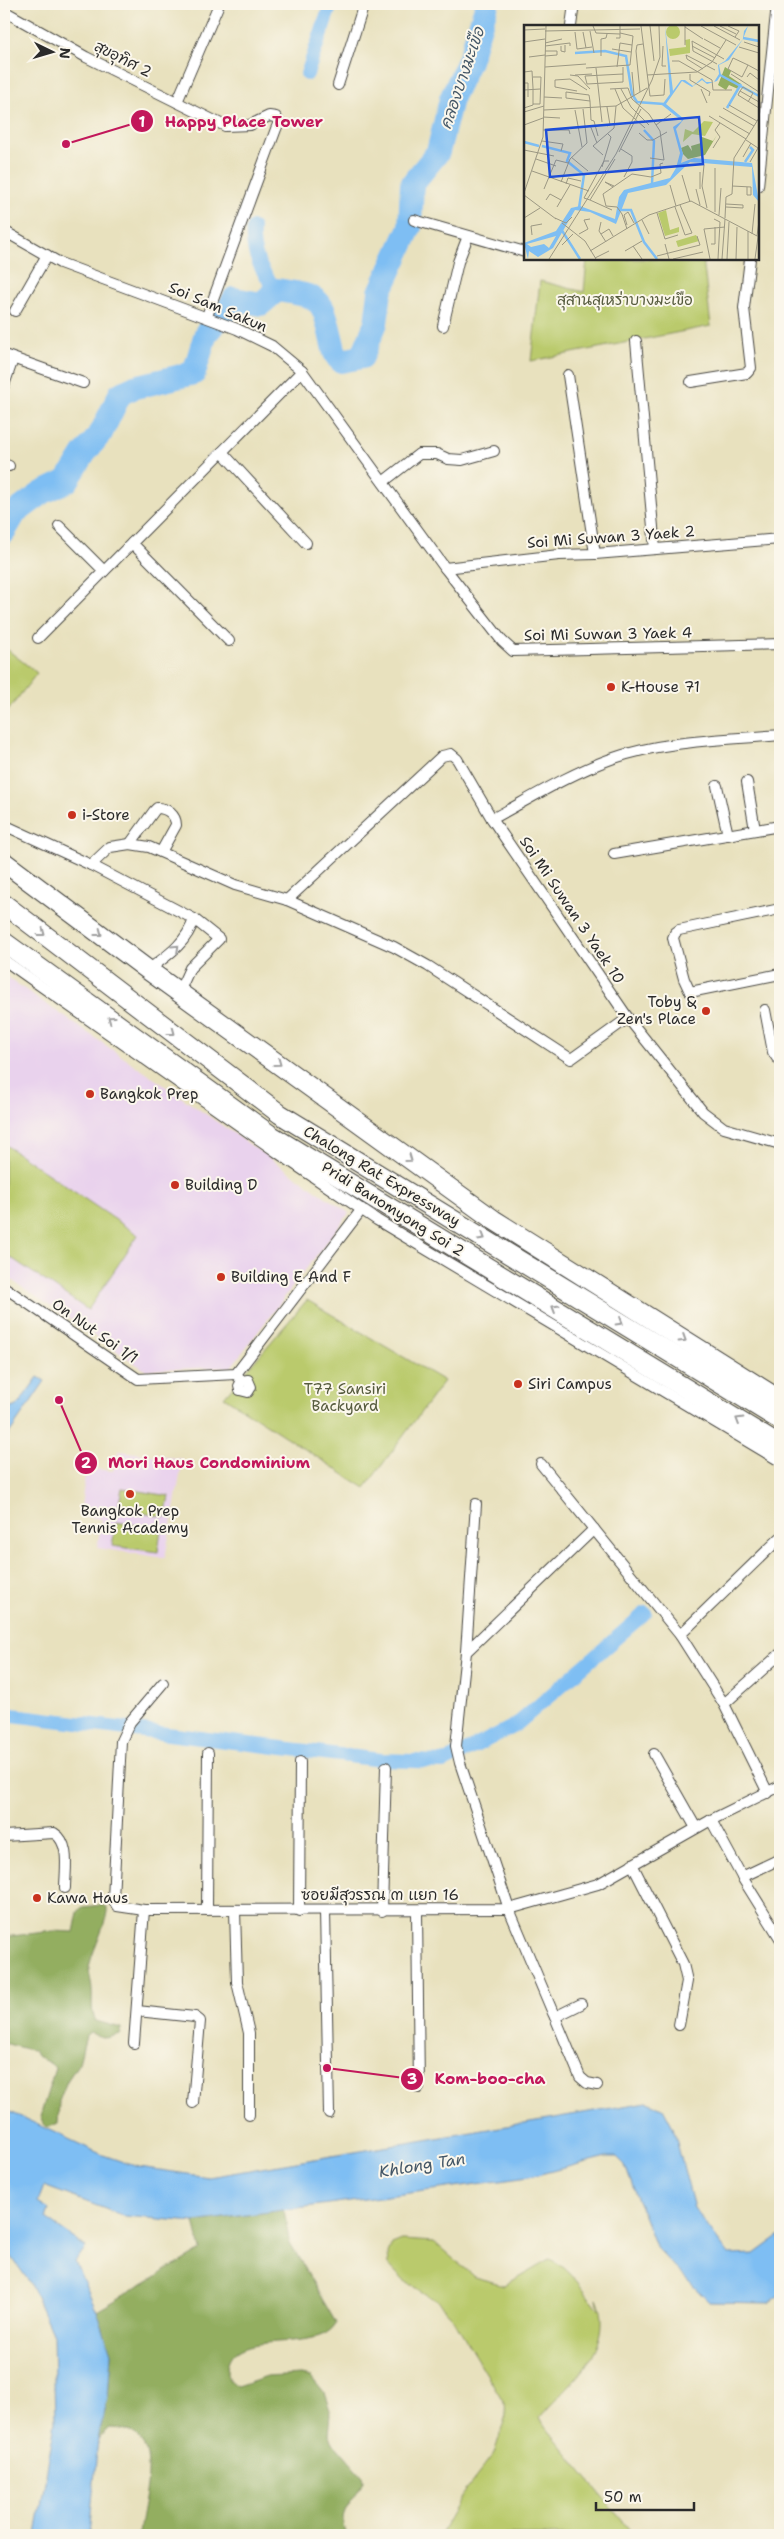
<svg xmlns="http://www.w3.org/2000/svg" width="784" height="2539" viewBox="0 0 784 2539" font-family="'Shantell Sans','Playpen Sans Thai',sans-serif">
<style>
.built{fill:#e9d2ed}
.green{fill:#baca6c;stroke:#727a4c}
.forest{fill:#93ae60;stroke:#5f6c46}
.water{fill:#7ebef3;stroke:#54748f}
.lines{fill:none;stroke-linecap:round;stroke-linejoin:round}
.canal{stroke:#7ebef3;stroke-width:14}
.river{stroke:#7ebef3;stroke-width:24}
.street-casing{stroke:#474641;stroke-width:12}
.highway-casing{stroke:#474641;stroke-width:21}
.street{stroke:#fff;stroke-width:10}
.highway{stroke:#fff;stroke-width:19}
.oneway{stroke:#a0a0a0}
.poi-dot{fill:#c8321e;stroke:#fbf7ec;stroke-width:2}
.labels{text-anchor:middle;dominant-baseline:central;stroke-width:4;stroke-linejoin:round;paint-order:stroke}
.street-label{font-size:15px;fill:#2b2b2b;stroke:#fbf7ec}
.park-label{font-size:15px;fill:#565b3e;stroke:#fbf7ec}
.poi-label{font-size:15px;fill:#2b2b2b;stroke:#fbf7ec;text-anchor:start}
.water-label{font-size:16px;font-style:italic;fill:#445767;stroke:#fbf7ec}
.inset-river{fill:none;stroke:#7ebef3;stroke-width:2.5}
.inset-road{fill:none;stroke:#9c9883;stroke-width:1}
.view{fill:#1d4ed8;fill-opacity:0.15;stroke:#1d4ed8;stroke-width:2.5}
.inset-edge{fill:none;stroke:#2b2b2b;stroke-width:2.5}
.leader{fill:none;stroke:#c2185b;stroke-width:2}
.callout-dot{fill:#c2185b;stroke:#fbf7ec;stroke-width:2}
.mark-label{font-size:15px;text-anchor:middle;font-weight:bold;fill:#fff}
.callout-label{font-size:16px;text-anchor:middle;font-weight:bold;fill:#c2185b;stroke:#fbf7ec;stroke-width:4;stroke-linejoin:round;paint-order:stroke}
</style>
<rect width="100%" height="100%" fill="#fbf7ec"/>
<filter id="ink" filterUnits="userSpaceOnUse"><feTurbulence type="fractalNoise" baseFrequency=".02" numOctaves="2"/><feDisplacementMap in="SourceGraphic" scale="10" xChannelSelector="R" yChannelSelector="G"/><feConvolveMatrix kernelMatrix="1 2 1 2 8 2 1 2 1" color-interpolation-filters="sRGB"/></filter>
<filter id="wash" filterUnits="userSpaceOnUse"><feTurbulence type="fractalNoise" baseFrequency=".0096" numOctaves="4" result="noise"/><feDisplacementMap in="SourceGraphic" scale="20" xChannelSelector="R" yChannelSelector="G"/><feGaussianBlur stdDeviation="1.12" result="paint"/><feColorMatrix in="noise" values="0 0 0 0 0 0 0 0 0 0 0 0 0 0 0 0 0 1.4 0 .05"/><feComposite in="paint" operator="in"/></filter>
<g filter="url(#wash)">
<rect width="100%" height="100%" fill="#e8e1be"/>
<g class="built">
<path d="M4 975 349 1213 231 1367 145 1370 4 1275Z"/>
<path d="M119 1451 183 1459 165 1558 97 1548 102 1519 80 1516 86 1468 113 1471Z"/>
</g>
<g class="green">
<path d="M587 259H703L711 326 531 361 540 281 584 292Z"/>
<path d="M4 647 37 673 4 716Z"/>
<path d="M4 1144 138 1235 88 1310 4 1253Z"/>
<path d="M307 1300 444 1381 365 1488 224 1397Z"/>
<path d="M122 1488 169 1496 165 1517 118 1509Z"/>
<path d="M116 1522 161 1529 158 1552 112 1546Z"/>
<path d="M402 2240 434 2242 474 2277 504 2285 549 2259C571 2267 584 2293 599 2310L597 2298C618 2348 568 2384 540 2417L545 2427 634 2535H439L462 2495 494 2454 506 2415 505 2404 452 2317 438 2302 403 2280 389 2265 388 2254 392 2244Z"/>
</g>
<g class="forest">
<path d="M102 1905 107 1907C109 1918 93 1950 90 1963 87 1972 92 1981 92 1990 93 2002 90 2010 96 2021L121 2028V2034L106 2038 90 2033 86 2036 79 2063 67 2081 59 2101 58 2123 49 2127 45 2126 40 2117 55 2068C49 2060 41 2062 34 2051L4 2043V1937L53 1931 74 1932 78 1912 82 1907Z"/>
<path d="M284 2210 289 2241 336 2323C319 2357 228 2324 227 2371 227 2378 231 2384 237 2387L267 2377 300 2375 311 2377 324 2393 331 2413 329 2435 334 2444 362 2476 363 2481C357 2499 335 2509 346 2535H139C142 2500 170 2429 110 2428L98 2439 108 2397 111 2353 97 2311 201 2250 194 2222Z"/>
</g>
<g class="water">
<path d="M38 1377 45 1381 4 1441V1406L7 1409 17 1406Z"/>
<path d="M647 2102 663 2108 673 2127 694 2208 729 2255 754 2254 780 2235V2294L770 2303 709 2302 657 2249 624 2164 617 2157H606L529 2177 194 2222 124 2216 44 2186 38 2202 49 2209 46 2219 86 2247 75 2262 97 2311 111 2353 108 2397 98 2439 89 2535H36L55 2422 53 2335 30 2283 4 2246V2109L103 2155 138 2167 209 2177Z"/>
</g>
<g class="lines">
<g class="canal">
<path d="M307 74 331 4"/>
<path d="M253 228C251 253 261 272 277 290"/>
<path d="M4 1714 381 1760 444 1762 516 1725 645 1613"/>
</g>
<path class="river" d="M4 532 15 513 42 493 67 481 84 454 101 433 120 394 135 387 194 373 206 333 227 311 234 299 261 304 277 290C322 297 322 297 332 341 334 349 334 355 341 361L362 357 376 323 380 292 410 227 412 184 438 152 451 99 469 61 487 4"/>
</g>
</g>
<g filter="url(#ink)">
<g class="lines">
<defs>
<g id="street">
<path d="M4 11 86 57 225 126 250 125 269 116 276 117 279 122 276 129 207 316"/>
<path d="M571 26 574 4"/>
<path d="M338 85 364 4"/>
<path d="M177 102 219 4"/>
<path d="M758 186 777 4"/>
<path d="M414 220 525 252"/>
<path d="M4 231 60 263 237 329 272 346 302 371 445 568 502 641 513 651 780 644"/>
<path d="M15 311 47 255"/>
<path d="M443 326 458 262 468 236"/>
<path d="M636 341 655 549"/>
<path d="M4 355 83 383"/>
<path d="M568 375 595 554"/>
<path d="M691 382 747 373 751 368 744 308 750 259"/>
<path d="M4 385 13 359"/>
<path d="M222 452 306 543"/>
<path d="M4 464 9 466"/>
<path d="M383 482 419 454H437L448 459 462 460 494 451"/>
<path d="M59 526 104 571"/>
<path d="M132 543 229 641"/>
<path d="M445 568 559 555 595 554 780 539"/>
<path d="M38 638 302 371"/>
<path d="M747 782 755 830"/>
<path d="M717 786 728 835"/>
<path d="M492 819C531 798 569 774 611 759 664 740 725 740 780 735"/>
<path d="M4 825 91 865 194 919 219 939 190 968 179 992"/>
<path d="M130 844 154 811 157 808C167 808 176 815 176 825L161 852"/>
<path d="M614 854 780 826"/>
<path d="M91 865 110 847 130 844 149 847 235 885 287 900 394 947 428 966 571 1059 628 1018"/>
<path d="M287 900 442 756 451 754 457 759 492 819 628 1018 703 1112 724 1128 780 1144"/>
<path d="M780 909 679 930 675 933 673 938 684 979 690 992 780 974"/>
<path d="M4 960 281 1155 377 1220 780 1461"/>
<path d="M148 970C167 956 187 943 194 919"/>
<path d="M765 1010 773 1052 777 1058H780"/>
<path d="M4 1287 138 1379 236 1374 362 1209"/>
<path d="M236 1374 242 1381 248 1380 251 1387 248 1392 240 1390 239 1386 242 1381"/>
<path d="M541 1464 680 1635 724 1704 768 1793"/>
<path d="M680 1635 780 1538"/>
<path d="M466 1652 476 1504"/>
<path d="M163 1683 130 1722 121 1741 113 1899 117 1906 144 1910 509 1909 598 1884 711 1820 780 1786"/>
<path d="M724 1704 780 1654"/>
<path d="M654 1754 696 1828"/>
<path d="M711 1820 742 1877 780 1938"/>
<path d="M4 1836 54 1833C71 1843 65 1871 65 1888"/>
<path d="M632 1864 683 1964 687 1981 679 2025"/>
<path d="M742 1877 780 1859"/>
<path d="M207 1910 208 1753"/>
<path d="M235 1910 237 1982 249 2033V2115"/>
<path d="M299 1911 300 1762"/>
<path d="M325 1911 329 2113"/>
<path d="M382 1911 386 1767"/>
<path d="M417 1911 419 2088"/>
<path d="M581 2004 555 2017 553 2013 509 1909 460 1763 456 1746 466 1652 594 1529"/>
<path d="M137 2011 195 2017 200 2021 193 2103"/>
<path d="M555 2017 580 2077 587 2083 597 2085"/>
<path d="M134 2043 144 1910"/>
</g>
<g id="highway">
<path d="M4 862 148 970 494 1220 780 1400"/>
<path d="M4 904 280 1114 780 1420"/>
<path d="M4 942 269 1134 780 1446"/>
</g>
</defs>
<use href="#street" class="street-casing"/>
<use href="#highway" class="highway-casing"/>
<use href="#street" class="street"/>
<use href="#highway" class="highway"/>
</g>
<defs><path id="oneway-chevron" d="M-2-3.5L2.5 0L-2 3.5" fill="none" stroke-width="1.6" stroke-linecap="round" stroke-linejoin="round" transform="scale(1.25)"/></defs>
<g class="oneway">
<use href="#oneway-chevron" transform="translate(42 933) rotate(37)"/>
<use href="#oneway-chevron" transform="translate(99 933) rotate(37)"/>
<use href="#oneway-chevron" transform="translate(176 948) rotate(-43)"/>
<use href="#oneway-chevron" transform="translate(111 1019) rotate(-144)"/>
<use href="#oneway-chevron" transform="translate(172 1032) rotate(37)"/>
<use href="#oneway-chevron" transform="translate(278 1063) rotate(36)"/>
<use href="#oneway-chevron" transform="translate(409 1159) rotate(36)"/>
<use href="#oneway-chevron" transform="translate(482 1237) rotate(31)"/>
<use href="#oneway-chevron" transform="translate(555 1308) rotate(-149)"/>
<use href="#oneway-chevron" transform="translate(620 1322) rotate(31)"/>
<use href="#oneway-chevron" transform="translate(683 1339) rotate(32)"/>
<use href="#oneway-chevron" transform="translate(739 1420) rotate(-149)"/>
</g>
</g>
<g class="poi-dot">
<circle cx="611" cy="687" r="5"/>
<circle cx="72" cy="815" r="5"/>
<circle cx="706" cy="1011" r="5"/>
<circle cx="90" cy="1094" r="5"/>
<circle cx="175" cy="1185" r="5"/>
<circle cx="221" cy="1277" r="5"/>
<circle cx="518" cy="1384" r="5"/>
<circle cx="130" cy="1494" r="5"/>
<circle cx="37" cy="1898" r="5"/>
</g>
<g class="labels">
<g class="street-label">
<text transform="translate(123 59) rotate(27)">สุขอุทิศ 2</text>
<text transform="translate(218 307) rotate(23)">Soi Sam Sakun</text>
<text transform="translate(611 537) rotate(-4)">Soi Mi Suwan 3 Yaek 2</text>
<text transform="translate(608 634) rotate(-1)">Soi Mi Suwan 3 Yaek 4</text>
<text transform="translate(572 910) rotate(56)">Soi Mi Suwan 3 Yaek 10</text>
<text transform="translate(382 1176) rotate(31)">Chalong Rat Expressway</text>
<text transform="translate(393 1209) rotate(32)">Pridi Banomyong Soi 2</text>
<text transform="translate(95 1331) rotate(35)">On Nut Soi 1/1</text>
<text x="380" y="1895">ซอยมีสุวรรณ ๓ แยก 16</text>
</g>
<g class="park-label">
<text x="625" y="300">สุสานสุเหร่าบางมะเขือ</text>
<text x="345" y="1389">T77 Sansiri<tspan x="345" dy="17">Backyard</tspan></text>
</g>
<g class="poi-label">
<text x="621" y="687">K-House 71</text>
<text x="82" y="815">i-Store</text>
<text x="696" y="1002" text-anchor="end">Toby &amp;<tspan x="696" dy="17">Zen's Place</tspan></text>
<text x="100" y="1094">Bangkok Prep</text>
<text x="185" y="1185">Building D</text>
<text x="231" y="1277">Building E And F</text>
<text x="528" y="1384">Siri Campus</text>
<text x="130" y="1511" text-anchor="middle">Bangkok Prep<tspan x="130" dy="17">Tennis Academy</tspan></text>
<text x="47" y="1898">Kawa Haus</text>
</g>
<g class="water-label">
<text transform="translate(462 78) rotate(-71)">คลองบางมะเขือ</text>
<text transform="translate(422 2165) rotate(-9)">Khlong Tan</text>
</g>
</g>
<g transform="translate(524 25)">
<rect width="235" height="235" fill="#e8e1be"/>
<path d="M142 7a7 7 0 1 1 14 0a7 7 0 1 1-14 0ZM166 14V28L146 31 145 24 162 22 161 15ZM180 96 189 97 181 111 168 109 159 117 161 104 169 107ZM142 185 146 205 155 202V207L141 211 134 188ZM172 210 175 216 154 222 152 216Z" fill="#baca6c"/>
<path d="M201 42 207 46 205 51 217 59 214 64 205 60 202 65 194 60ZM193 110 181 130 164 134 159 129 157 123 164 120 168 126 167 121 177 118 178 112 189 116Z" fill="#93ae60"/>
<path d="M141 1 149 66 157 55H161L169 61 178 53 182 57H190L195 49 194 40 201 36 219 14 220 6 224 1 219 14 205 35 195 40 197 50 193 56 183 59 178 55 168 62 158 56 142 79 160 94 152 104 159 129 157 138 170 133 228 138 235 177 229 170 228 142 166 137 142 160 104 168 92 199 66 187 51 185 29 223 14 232 5 226 4 234 0 218 32 206 47 183 56 181 91 194 95 172 100 165 146 153 152 143 156 128 149 102 158 96 138 80 146 69ZM32 211 25 223 20 219 7 222 3 219Z" fill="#7ebef3" fill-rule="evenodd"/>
<path class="inset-river" d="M219 13 235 16M51 28 81 26 102 31 108 69 113 77 140 79M196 50 235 71M203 83 217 59M120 105 130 116 128 159M0 117 15 121M18 121 46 128 43 136 60 150 55 183M221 137 229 125 226 122M96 185H107L120 217 133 234M37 204 56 234"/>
<path class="inset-road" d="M69 1 72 8 96 9M117 1 126 71 140 70 141 54M126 1 130 36M177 1 212 20M190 1 216 15M196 1 212 9M204 1 215 6 211 12M161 2 179 14M0 5 21 4M21 6 116 4M66 6 70 28M51 7 53 24 68 22M59 7 62 23M92 13H96V1M180 14 196 23M0 17 21 14M220 17 235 22M21 18 38 14M161 20V1M21 21 46 18V21M37 21V26L41 27V20M139 21 138 41H142M168 21 191 33M215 22 235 28M88 24 107 27M21 31 33 30V26H21M77 31V14L82 13 83 9M5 32 21 30M148 36H155L188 55 189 65H208M193 39 169 26 168 16 200 34M224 40 218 52 204 44 209 33 224 40 235 46M21 42 62 39M93 42 96 18 108 20M62 43 106 40 109 11 96 8M72 43 78 97M179 44 163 34 162 30 191 45M0 47 8 46 9 63V80L0 83M108 47 110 70M166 49V55L186 67 185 71M207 49 235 67M46 50 54 51 66 64M51 50 68 49M123 50 173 47 188 37 202 15M61 51 63 59 99 57V42M61 51 99 49M9 52H17L16 79H9M223 52 226 48 235 55M0 58H4V72M86 64 104 63 108 74 125 89 136 106 140 135 126 133M91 64 99 83 121 103M97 64 107 82 125 100M177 64 183 78M0 65 16 64M53 66 31 62V55L46 54 63 65M216 66 219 62 229 68 224 77M116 67 112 26 113 20 119 19M20 72 38 73M66 76 42 73V67L65 70 66 76 67 95 70 96 74 111M235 77 216 66 214 70 235 83M205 80 233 96M199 83 230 101M20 85 92 81 123 63M51 85 58 122M0 87 20 81M185 91 222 114M195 91 226 109M19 92 36 93M0 100 19 93M66 100 73 118M132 100 147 89M83 101 86 100 83 82M19 105H45L46 109M115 108 123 115H129L143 107M222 115 234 123 226 137M18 116 39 119 37 126M189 123 196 112 191 105 196 98M97 124 108 131V137L100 152M0 125 30 131M95 127 117 84M79 130 69 121 90 103 92 81M47 132 64 146M219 132 227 118M12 134 32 141M85 136H80L60 173 66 175 91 134M180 140 178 161 183 183M78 142 87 112 84 109M8 146 65 166M158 150 166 177M37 157 46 134 63 118 59 84M42 159 44 153 57 156M146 160 152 181M208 161 227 162V170H223V162M89 162 81 157 90 161M20 164 32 135 44 138M172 164 176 180M176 164V147M0 168 19 112 22 1M0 170 32 194M22 175 26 169 37 175M66 175 88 185M33 182 46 160M151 182 161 210 168 208 156 180M202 182 219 183V180L202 179M191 187V143M133 188 141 214 154 210M195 190 197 163M0 193 16 183M31 193 42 198 48 192M201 193 202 172 208 169 210 133 235 93M190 194 196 197 194 234M118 195 125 209M77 197 75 206 82 217M38 198 61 216 72 234M103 200 100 190 104 187 110 198M103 204 98 189 93 182 82 181 79 169 108 149 127 152 137 148 136 139 139 138M55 209 64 204 60 195 66 194M77 209 85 204 89 211M228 209 231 179M8 210 7 201 18 199M233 211 235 196M141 219 145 234M187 219H191V202M38 220 49 209M109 221 118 234M66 226 125 190 167 176 235 212M101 226 118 216M133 231 176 220 173 211M71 233 85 226M25 234 92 129 128 55 136 32 135 1M149 234 179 227M186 234 180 204 201 202M198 234 201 194M203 234 205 197M212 234 213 202M224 234V206M231 234 234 212"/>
<path class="view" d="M175 92 179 139 26 152 22 105Z"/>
<rect width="235" height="235" class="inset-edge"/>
</g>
<path class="leader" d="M66 144L142 121M59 1400L86 1463M327 2068L412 2079"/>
<g class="callout-dot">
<circle cx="66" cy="144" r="5"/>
<circle cx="59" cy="1400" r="5"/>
<circle cx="327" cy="2068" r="5"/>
<circle cx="142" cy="121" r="12"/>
<circle cx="86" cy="1463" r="12"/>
<circle cx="412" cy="2079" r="12"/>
</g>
<g class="mark-label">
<text x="142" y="127">1</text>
<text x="86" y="1468">2</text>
<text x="412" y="2084">3</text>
</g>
<g class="callout-label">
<text x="244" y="127">Happy Place Tower</text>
<text x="209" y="1468">Mori Haus Condominium</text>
<text x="490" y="2084">Kom-boo-cha</text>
</g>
<rect width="784" height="2539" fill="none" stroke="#fbf7ec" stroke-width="20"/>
<g transform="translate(52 52) rotate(95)" stroke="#fbf7ec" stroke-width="4" paint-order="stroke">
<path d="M0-4L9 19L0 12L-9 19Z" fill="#2b2b2b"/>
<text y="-8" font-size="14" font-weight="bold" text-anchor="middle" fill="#2b2b2b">N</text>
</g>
<path d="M596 2502v8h98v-8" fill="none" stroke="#2b2b2b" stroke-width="2.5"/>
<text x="604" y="2502" font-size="15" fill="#2b2b2b" stroke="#fbf7ec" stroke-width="4" paint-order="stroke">50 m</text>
</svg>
